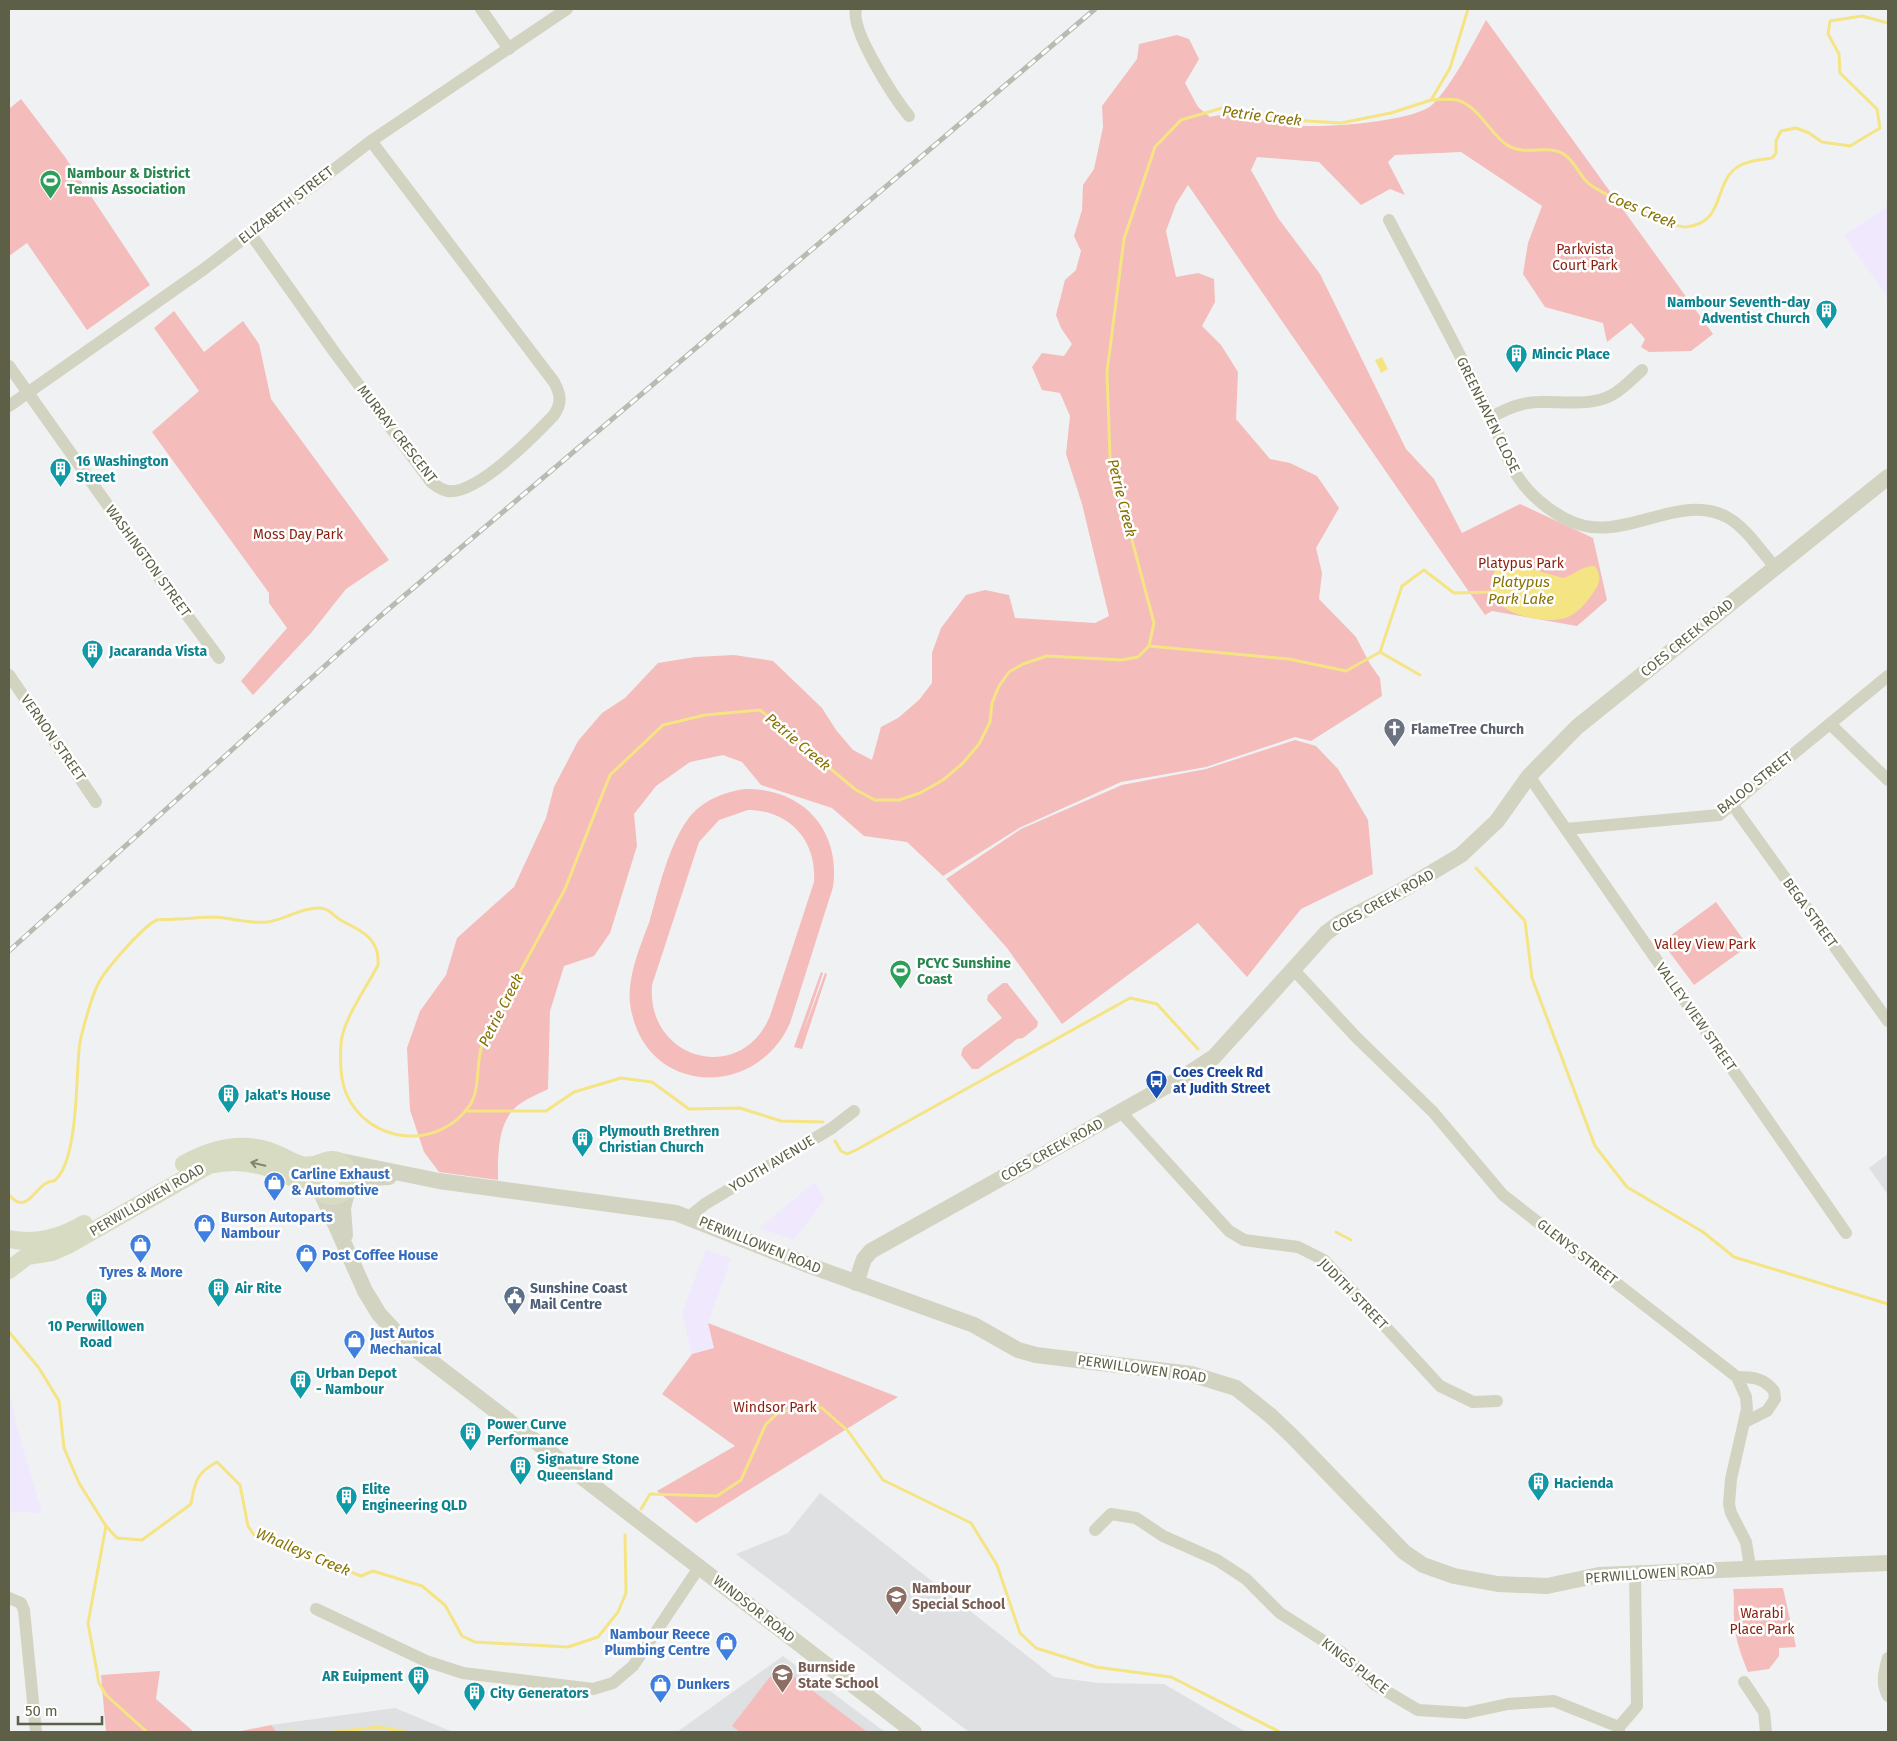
<svg xmlns="http://www.w3.org/2000/svg" width="1897" height="1741" viewBox="0 0 1897 1741" font-family="'Fira Sans',sans-serif">
<style>
.commercial{fill:#f0e9fe}
.education{fill:#dfe0e1}
.green{fill:#f4bcbb;fill-rule:evenodd}
.water{fill:#f5e484}
.lines{fill:none;stroke-linecap:round;stroke-linejoin:round}
.stream{stroke:#f5e484;stroke-width:3}
.minor{stroke:#d2d3c0;stroke-width:12}
.tertiary{stroke:#d2d3c0;stroke-width:16}
.secondary{stroke:#d7dbc1;stroke-width:18}
.rail-casing{stroke:#b9bbb2;stroke-width:5}
.rail{stroke:#fff;stroke-width:3;stroke-dasharray:9;stroke-linecap:butt}
.oneway{stroke:#82856b}
.labels{text-anchor:middle;dominant-baseline:central;stroke-width:5;stroke-linejoin:round;paint-order:stroke}
.leisure-label{font-size:14px;font-weight:bold;fill:#27864d;stroke:#fff;text-anchor:start}
.street-label{font-size:14px;fill:#5d6046;stroke:#fff}
.park-label{font-size:14px;fill:#8a1f0e;stroke:#fff}
.culture-label{font-size:14px;font-weight:bold;fill:#0d838f;stroke:#fff;text-anchor:start}
.worship-label{font-size:14px;font-weight:bold;fill:#5b616d;stroke:#fff;text-anchor:start}
.transit-label{font-size:14px;font-weight:bold;fill:#164399;stroke:#fff;text-anchor:start}
.shop-label{font-size:14px;font-weight:bold;fill:#366cbe;stroke:#fff;text-anchor:start}
.service-label{font-size:14px;font-weight:bold;fill:#4e5e75;stroke:#fff;text-anchor:start}
.education-label{font-size:14px;font-weight:bold;fill:#785e54;stroke:#fff;text-anchor:start}
.water-label{font-size:15px;font-style:italic;fill:#877305;stroke:#fff}
</style>
<rect width="100%" height="100%" fill="#f0f1f3"/>
<g class="commercial">
<path d="M1888 206V299L1844 235Z"/>
<path d="M815 1182 825 1199 794 1240 759 1228Z"/>
<path d="M706 1249 731 1259 708 1323 714 1348 692 1354 682 1313Z"/>
<path d="M11 1399 17 1427 42 1513 9 1512V1400Z"/>
</g>
<g class="education">
<path d="M1888 1154V1195L1869 1168Z"/>
<path d="M820 1493 1054 1677 1098 1683 1164 1684 1246 1732H969L736 1554 788 1533Z"/>
<path d="M783 1656 885 1732H677Z"/>
<path d="M395 1708 453 1732H277L271 1725Z"/>
</g>
<g class="green">
<path d="M1486 20 1713 334 1691 351 1649 352 1641 347 1645 339 1631 323 1607 342 1603 323 1545 307 1523 274 1528 243 1542 206 1461 152 1395 155 1388 162 1405 195 1390 189 1361 205 1319 162 1257 157 1251 170 1278 218 1320 274 1406 449 1434 479 1462 533 1520 504 1593 538 1607 600 1577 626 1492 611 1485 615 1188 185 1176 204 1166 231 1176 277 1198 273 1214 279 1215 302 1202 326 1221 345 1238 372 1236 419 1270 459 1290 463 1317 476 1339 508 1316 548 1322 573 1319 599 1356 637 1370 664 1380 678 1382 696 1311 741 1295 737 1206 767 1121 782 1019 828 943 876 907 842 864 836 832 808 761 785 742 762 723 755 690 762 656 786 634 814 637 846 610 933 594 956 564 966 550 1011 548 1089C538 1094 526 1099 517 1106 497 1123 498 1156 498 1180L439 1172 424 1152 410 1110 407 1048 420 1011 446 975 457 938 514 887 546 818 554 787 578 741 602 713 625 698 658 663 695 657 734 655 773 661 822 708 836 730 853 750 872 760 881 727 898 718 919 700 932 683V653L941 628 966 595 985 590 1009 595 1015 618 1095 623 1109 616 1082 504 1066 454 1070 416 1060 393 1042 390 1032 367 1042 353 1064 356 1072 344 1061 328 1056 315 1065 280 1076 270 1081 251 1074 236 1082 210 1083 185 1094 169 1103 127 1102 106 1137 59 1139 44 1177 35 1189 39 1199 59 1185 83 1198 107 1210 117C1236 110 1266 122 1292 125 1318 129 1416 122 1433 104 1454 82 1471 47 1486 20Z"/>
<path d="M21 99 65 157 150 285 87 330 27 243 9 256V109Z"/>
<path d="M174 311 204 352 243 321 259 344 271 399 389 560 346 589 311 633 253 695 241 681 287 628 269 603V593L152 432 199 391 154 328Z"/>
<path d="M1295 740 1316 746 1338 769 1368 820 1373 874 1301 909 1247 977 1198 923 1062 1024 1007 948 946 879 1021 829 1122 785 1206 769Z"/>
<path d="M745 789C803 788 841 830 833 887L790 1023C757 1098 651 1096 632 1014 629 1003 629 991 631 980 634 961 642 941 649 923 659 889 669 841 692 814 706 799 725 792 745 789ZM748 810C789 810 817 840 814 882L770 1016C741 1086 646 1060 652 985L699 842 719 820Z"/>
<path d="M1716 902 1748 946 1694 985 1662 942Z"/>
<path d="M821 972 823 973 802 1036 825 973 827 974 802 1049 794 1047Z"/>
<path d="M1003 983H1007L1038 1022 1037 1027 1023 1038 1017 1039 978 1069H972L961 1055 963 1048 1002 1018 987 1000 988 995Z"/>
<path d="M708 1323 898 1397 696 1523 657 1491 735 1446 662 1394 692 1354 714 1348Z"/>
<path d="M1783 1588 1796 1647 1779 1648V1656L1769 1669 1748 1672C1741 1655 1734 1636 1734 1617 1733 1607 1735 1600 1733 1589Z"/>
<path d="M779 1665 867 1732H740L732 1726Z"/>
<path d="M160 1671 156 1699 194 1732H106L101 1675Z"/>
<path d="M271 1725 277 1732H236Z"/>
</g>
<g class="water">
<path d="M1382 357 1388 369 1381 373 1375 360Z"/>
<path d="M1504 561 1563 578C1574 575 1583 565 1595 566 1602 576 1600 584 1593 593 1586 603 1579 612 1568 617 1545 627 1478 612 1493 576 1495 569 1497 565 1504 561Z"/>
</g>
<g class="lines">
<g class="stream">
<path d="M1431 100C1439 100 1449 98 1457 100 1479 106 1489 133 1507 145 1526 157 1548 143 1565 155 1575 162 1579 174 1587 182 1595 191 1675 228 1686 227 1727 223 1712 182 1739 166 1749 160 1761 160 1772 158L1776 153V141L1781 131 1796 128 1809 133 1822 142 1850 146 1880 128 1877 109 1840 73 1839 54 1828 34 1830 21 1862 16 1888 23"/>
<path d="M1149 646 1289 659 1346 671 1380 652 1402 586 1424 570 1454 593 1491 592"/>
<path d="M1380 652 1420 675"/>
<path d="M1476 868 1525 921 1532 978 1595 1146 1627 1187 1703 1232 1734 1257 1888 1304"/>
<path d="M1217 1081 1219 1085"/>
<path d="M465 1111H546L574 1092 621 1078 652 1082 689 1109 740 1108 781 1121 823 1122"/>
<path d="M835 1141 841 1151 847 1154 856 1150 1130 998 1157 1004 1198 1049"/>
<path d="M9 1195C29 1218 36 1180 54 1181 78 1163 76 1079 79 1050 80 1036 92 996 98 984 105 970 143 926 157 920 162 919 170 920 176 919 188 919 201 917 214 917 231 918 250 924 267 922 282 920 296 911 310 909 331 905 330 915 344 922 363 931 380 940 378 965 367 987 342 1021 341 1044 340 1060 340 1079 346 1093 368 1145 439 1151 470 1105 479 1091 477 1069 480 1053 481 1045 485 1038 488 1031L565 889 610 775 663 725 705 715 760 710 856 790 875 800H899L920 793 943 780 963 763 979 744 990 722 992 703 999 686 1009 672 1023 664 1047 656 1122 660 1138 657 1149 646 1154 623 1110 457 1107 372 1124 239 1155 147 1181 120 1222 108 1291 120 1341 123 1391 113 1431 100 1450 68 1468 9"/>
<path d="M1336 1232 1351 1240"/>
<path d="M9 1332 39 1368 59 1401 64 1448 79 1483 106 1526 88 1623 99 1683 106 1695 147 1732"/>
<path d="M641 1509 650 1494 717 1496 741 1480 766 1424 778 1413 806 1405 822 1408 848 1431 883 1480 971 1523 997 1565 1020 1633 1036 1648 1096 1667 1171 1677 1280 1732"/>
<path d="M106 1526 117 1538 142 1540 191 1504C195 1482 196 1473 217 1462L240 1485 248 1526 254 1535 361 1576 373 1571 422 1586 445 1605 462 1636 475 1642 568 1647 598 1637 618 1612 626 1593 625 1535"/>
<path d="M286 1732H294"/>
<path d="M333 1732 379 1727 406 1732"/>
</g>
<g class="minor">
<path d="M481 9 509 49"/>
<path d="M856 9C850 30 895 99 909 116"/>
<path d="M1389 220C1423 285 1458 349 1490 415 1500 435 1505 459 1518 477 1529 494 1548 510 1566 519 1619 548 1674 492 1725 516 1745 526 1760 550 1775 567"/>
<path d="M250 233 335 353 431 482C436 486 441 490 448 491 477 495 535 435 554 415 562 403 561 395 554 382L371 141"/>
<path d="M9 366 163 583 219 658"/>
<path d="M9 406 204 269 371 141 567 9"/>
<path d="M1491 417C1507 409 1521 402 1539 402 1562 401 1590 407 1612 395 1623 389 1633 378 1642 370"/>
<path d="M9 675 96 802"/>
<path d="M1830 724 1888 780"/>
<path d="M1529 776 1846 1233"/>
<path d="M1732 804 1888 1021"/>
<path d="M1566 829 1719 815 1888 676"/>
<path d="M1293 969 1355 1036 1433 1112 1503 1195 1737 1377 1746 1397 1747 1409 1731 1479 1729 1504 1731 1513 1746 1542 1750 1567"/>
<path d="M1121 1112 1229 1231 1244 1240 1298 1247 1324 1260 1440 1386 1473 1402 1497 1401"/>
<path d="M689 1217 705 1204 832 1128 854 1111"/>
<path d="M1737 1377C1753 1377 1764 1378 1774 1391L1775 1399 1767 1411 1745 1422"/>
<path d="M1095 1530 1111 1514 1136 1518 1163 1536 1217 1560 1246 1579 1280 1613 1341 1652 1374 1684 1418 1710 1466 1713 1508 1704 1554 1701 1619 1727"/>
<path d="M9 1598 21 1603 24 1610 36 1732"/>
<path d="M316 1609 426 1661 463 1673 593 1689 613 1683 633 1666 700 1566"/>
<path d="M1888 1658C1884 1672 1881 1683 1888 1696"/>
<path d="M1744 1682 1764 1712 1766 1732"/>
<path d="M1619 1732V1727L1637 1706 1635 1573"/>
</g>
<g class="tertiary">
<path d="M336 1160 439 1181 676 1213 808 1265 974 1325 1018 1350 1036 1355 1191 1374 1236 1388 1271 1416 1293 1437 1404 1552 1423 1565 1454 1576 1498 1584 1547 1586 1599 1575 1888 1563"/>
<path d="M348 1187 370 1178 389 1177"/>
<path d="M321 1192 365 1291 379 1314 402 1339 914 1732"/>
<path d="M345 1235 343 1208 348 1188"/>
<path d="M856 1283 864 1259 871 1251 1188 1074 1214 1057 1326 933 1341 922 1399 892 1461 855 1497 821 1529 776 1577 727 1888 477"/>
</g>
<g class="secondary">
<circle cx="332" cy="1178" r="18"/>
<path d="M184 1164C211 1149 239 1141 269 1151 291 1158 298 1172 323 1162"/>
<path d="M9 1239C36 1245 60 1238 84 1224"/>
<path d="M9 1270 27 1256 52 1252 68 1245 209 1165C253 1155 280 1172 319 1190"/>
</g>
<defs>
<path id="rail" d="M9 951 378 618 1095 9"/>
</defs>
<use href="#rail" class="rail-casing"/>
<use href="#rail" class="rail"/>
</g>
<defs><path id="oneway-shaft" d="M-6 0H5M1.5-3L5.5 0L1.5 3" fill="none" stroke-width="1.6" stroke-linecap="round" stroke-linejoin="round" transform="scale(1.25)"/></defs>
<use class="oneway" href="#oneway-shaft" transform="translate(258 1164) rotate(-166)"/>
<defs>
<symbol id="stadium-pin" viewBox="-11 -11 22 30"><path d="M0 17L-7.5 6A9.5 9.5 0 1 1 7.5 6Z" fill="#2e9e5b" stroke="#fff"/><path d="M0-5a6.5 5 0 1 0 0 10a6.5 5 0 1 0 0-10ZM-3.5-1.8h7v3.6h-7Z" fill="#fff"/></symbol>
<symbol id="building-pin" viewBox="-11 -11 22 30"><path d="M0 17L-7.5 6A9.5 9.5 0 1 1 7.5 6Z" fill="#0f9aa8" stroke="#fff"/><path d="M-4-6H4V6H1V3H-1V6H-4ZM-2.5-4.3h1.7v1.8h-1.7ZM.8-4.3h1.7v1.8H.8ZM-2.5-1h1.7V.8h-1.7ZM.8-1h1.7V.8H.8Z" fill="#fff"/></symbol>
<symbol id="church-pin" viewBox="-11 -11 22 30"><path d="M0 17L-7.5 6A9.5 9.5 0 1 1 7.5 6Z" fill="#6b7280" stroke="#fff"/><path d="M-1.2-6h2.4v3.5h3.3v2.4h-3.3V6h-2.4V-.1h-3.3v-2.4h3.3Z" fill="#fff"/></symbol>
<symbol id="bus-pin" viewBox="-11 -11 22 30"><path d="M0 17L-7.5 6A9.5 9.5 0 1 1 7.5 6Z" fill="#1a4fb4" stroke="#fff"/><path d="M-5-6H5V4H4V6H2V4H-2V6H-4V4H-5ZM-3.5-4V0h7V-4ZM-3.5 1.2v1.5H-2V1.2ZM2 1.2v1.5H3.5V1.2Z" fill="#fff"/></symbol>
<symbol id="shop-pin" viewBox="-11 -11 22 30"><path d="M0 17L-7.5 6A9.5 9.5 0 1 1 7.5 6Z" fill="#3f7fe0" stroke="#fff"/><path d="M-5-2.5h2.3a2.7 3.5 0 0 1 5.4 0H5L5.5 6h-11ZM-1.5-2.5h3a1.5 2.3 0 0 0-3 0Z" fill="#fff"/></symbol>
<symbol id="civic-pin" viewBox="-11 -11 22 30"><path d="M0 17L-7.5 6A9.5 9.5 0 1 1 7.5 6Z" fill="#5c6f8a" stroke="#fff"/><path d="M-.6-6.5H3V-4.5H.6V-3L4-1V1h2V6H-6V1h2V-1L-.6-3ZM-1.2 2.5V6h2.4V2.5Z" fill="#fff"/></symbol>
<symbol id="school-pin" viewBox="-11 -11 22 30"><path d="M0 17L-7.5 6A9.5 9.5 0 1 1 7.5 6Z" fill="#8d6e63" stroke="#fff"/><path d="M0-5L7-2L0 1L-7-2ZM-4 1L0 2.5L4 1V4Q0 6-4 4Z" fill="#fff"/></symbol>
</defs>
<g fill-rule="evenodd">
<use href="#stadium-pin" x="38" y="168" width="25" height="34"/>
<use href="#building-pin" x="1814" y="298" width="25" height="34"/>
<use href="#building-pin" x="1504" y="342" width="25" height="34"/>
<use href="#building-pin" x="48" y="456" width="25" height="34"/>
<use href="#building-pin" x="80" y="638" width="25" height="34"/>
<use href="#church-pin" x="1382" y="716" width="25" height="34"/>
<use href="#stadium-pin" x="888" y="958" width="25" height="34"/>
<use href="#bus-pin" x="1144" y="1068" width="25" height="34"/>
<use href="#building-pin" x="216" y="1082" width="25" height="34"/>
<use href="#building-pin" x="570" y="1126" width="25" height="34"/>
<use href="#shop-pin" x="262" y="1170" width="25" height="34"/>
<use href="#shop-pin" x="192" y="1212" width="25" height="34"/>
<use href="#shop-pin" x="128" y="1232" width="25" height="34"/>
<use href="#shop-pin" x="294" y="1242" width="25" height="34"/>
<use href="#building-pin" x="206" y="1276" width="25" height="34"/>
<use href="#civic-pin" x="502" y="1284" width="25" height="34"/>
<use href="#building-pin" x="84" y="1286" width="25" height="34"/>
<use href="#shop-pin" x="342" y="1328" width="25" height="34"/>
<use href="#building-pin" x="288" y="1368" width="25" height="34"/>
<use href="#building-pin" x="458" y="1420" width="25" height="34"/>
<use href="#building-pin" x="508" y="1454" width="25" height="34"/>
<use href="#building-pin" x="1526" y="1470" width="25" height="34"/>
<use href="#building-pin" x="334" y="1484" width="25" height="34"/>
<use href="#school-pin" x="884" y="1584" width="25" height="34"/>
<use href="#shop-pin" x="714" y="1630" width="25" height="34"/>
<use href="#school-pin" x="770" y="1662" width="25" height="34"/>
<use href="#building-pin" x="406" y="1664" width="25" height="34"/>
<use href="#shop-pin" x="648" y="1672" width="25" height="34"/>
<use href="#building-pin" x="462" y="1680" width="25" height="34"/>
</g>
<g class="labels">
<g class="leisure-label">
<text x="67" y="173">Nambour &amp; District<tspan x="67" dy="16">Tennis Association</tspan></text>
<text x="917" y="963">PCYC Sunshine<tspan x="917" dy="16">Coast</tspan></text>
</g>
<g class="street-label">
<text transform="translate(286 205) rotate(-38)">ELIZABETH STREET</text>
<text transform="translate(1488 415) rotate(64)">GREENHAVEN CLOSE</text>
<text transform="translate(397 434) rotate(52)">MURRAY CRESCENT</text>
<text transform="translate(148 561) rotate(54)">WASHINGTON STREET</text>
<text transform="translate(1687 638) rotate(-39)">COES CREEK ROAD</text>
<text transform="translate(53 738) rotate(55)">VERNON STREET</text>
<text transform="translate(1755 783) rotate(-38)">BALOO STREET</text>
<text transform="translate(1383 901) rotate(-29)">COES CREEK ROAD</text>
<text transform="translate(1810 913) rotate(54)">BEGA STREET</text>
<text transform="translate(1696 1017) rotate(55)">VALLEY VIEW STREET</text>
<text transform="translate(1052 1150) rotate(-29)">COES CREEK ROAD</text>
<text transform="translate(772 1164) rotate(-31)">YOUTH AVENUE</text>
<text transform="translate(147 1200) rotate(-30)">PERWILLOWEN ROAD</text>
<text transform="translate(760 1245) rotate(22)">PERWILLOWEN ROAD</text>
<text transform="translate(1577 1252) rotate(38)">GLENYS STREET</text>
<text transform="translate(1353 1294) rotate(46)">JUDITH STREET</text>
<text transform="translate(1142 1369) rotate(8)">PERWILLOWEN ROAD</text>
<text transform="translate(1650 1574) rotate(-4)">PERWILLOWEN ROAD</text>
<text transform="translate(754 1609) rotate(38)">WINDSOR ROAD</text>
<text transform="translate(1355 1666) rotate(38)">KINGS PLACE</text>
</g>
<g class="park-label">
<text x="1585" y="249">Parkvista<tspan x="1585" dy="16">Court Park</tspan></text>
<text x="298" y="534">Moss Day Park</text>
<text x="1521" y="563">Platypus Park</text>
<text x="1705" y="944">Valley View Park</text>
<text x="775" y="1407">Windsor Park</text>
<text x="1762" y="1613">Warabi<tspan x="1762" dy="16">Place Park</tspan></text>
</g>
<g class="culture-label">
<text x="1810" y="302" text-anchor="end">Nambour Seventh-day<tspan x="1810" dy="16">Adventist Church</tspan></text>
<text x="1532" y="354">Mincic Place</text>
<text x="76" y="461">16 Washington<tspan x="76" dy="16">Street</tspan></text>
<text x="109" y="651">Jacaranda Vista</text>
<text x="245" y="1095">Jakat's House</text>
<text x="599" y="1131">Plymouth Brethren<tspan x="599" dy="16">Christian Church</tspan></text>
<text x="235" y="1288">Air Rite</text>
<text x="96" y="1326" text-anchor="middle">10 Perwillowen<tspan x="96" dy="16">Road</tspan></text>
<text x="316" y="1373">Urban Depot<tspan x="316" dy="16">- Nambour</tspan></text>
<text x="487" y="1424">Power Curve<tspan x="487" dy="16">Performance</tspan></text>
<text x="537" y="1459">Signature Stone<tspan x="537" dy="16">Queensland</tspan></text>
<text x="1554" y="1483">Hacienda</text>
<text x="362" y="1489">Elite<tspan x="362" dy="16">Engineering QLD</tspan></text>
<text x="403" y="1676" text-anchor="end">AR Euipment</text>
<text x="490" y="1693">City Generators</text>
</g>
<g class="worship-label">
<text x="1411" y="729">FlameTree Church</text>
</g>
<g class="transit-label">
<text x="1173" y="1072">Coes Creek Rd<tspan x="1173" dy="16">at Judith Street</tspan></text>
</g>
<g class="shop-label">
<text x="291" y="1174">Carline Exhaust<tspan x="291" dy="16">&amp; Automotive</tspan></text>
<text x="221" y="1217">Burson Autoparts<tspan x="221" dy="16">Nambour</tspan></text>
<text x="322" y="1255">Post Coffee House</text>
<text x="141" y="1272" text-anchor="middle">Tyres &amp; More</text>
<text x="370" y="1333">Just Autos<tspan x="370" dy="16">Mechanical</tspan></text>
<text x="710" y="1634" text-anchor="end">Nambour Reece<tspan x="710" dy="16">Plumbing Centre</tspan></text>
<text x="677" y="1684">Dunkers</text>
</g>
<g class="service-label">
<text x="530" y="1288">Sunshine Coast<tspan x="530" dy="16">Mail Centre</tspan></text>
</g>
<g class="education-label">
<text x="912" y="1588">Nambour<tspan x="912" dy="16">Special School</tspan></text>
<text x="798" y="1667">Burnside<tspan x="798" dy="16">State School</tspan></text>
</g>
<g class="water-label">
<text transform="translate(1262 116) rotate(7)">Petrie Creek</text>
<text transform="translate(1642 210) rotate(23)">Coes Creek</text>
<text transform="translate(1122 498) rotate(76)">Petrie Creek</text>
<text x="1521" y="582">Platypus<tspan x="1521" dy="17">Park Lake</tspan></text>
<text transform="translate(798 742) rotate(40)">Petrie Creek</text>
<text transform="translate(501 1010) rotate(-63)">Petrie Creek</text>
<text transform="translate(303 1552) rotate(23)">Whalleys Creek</text>
</g>
</g>
<rect width="1897" height="1741" fill="none" stroke="#5d6046" stroke-width="20"/>
<path d="M18 1716v8h84v-8" fill="none" stroke="#5d6046" stroke-width="2.5"/>
<text x="25" y="1716" font-size="15" fill="#5d6046" stroke="#ffffff" stroke-width="4" paint-order="stroke">50 m</text>
</svg>
